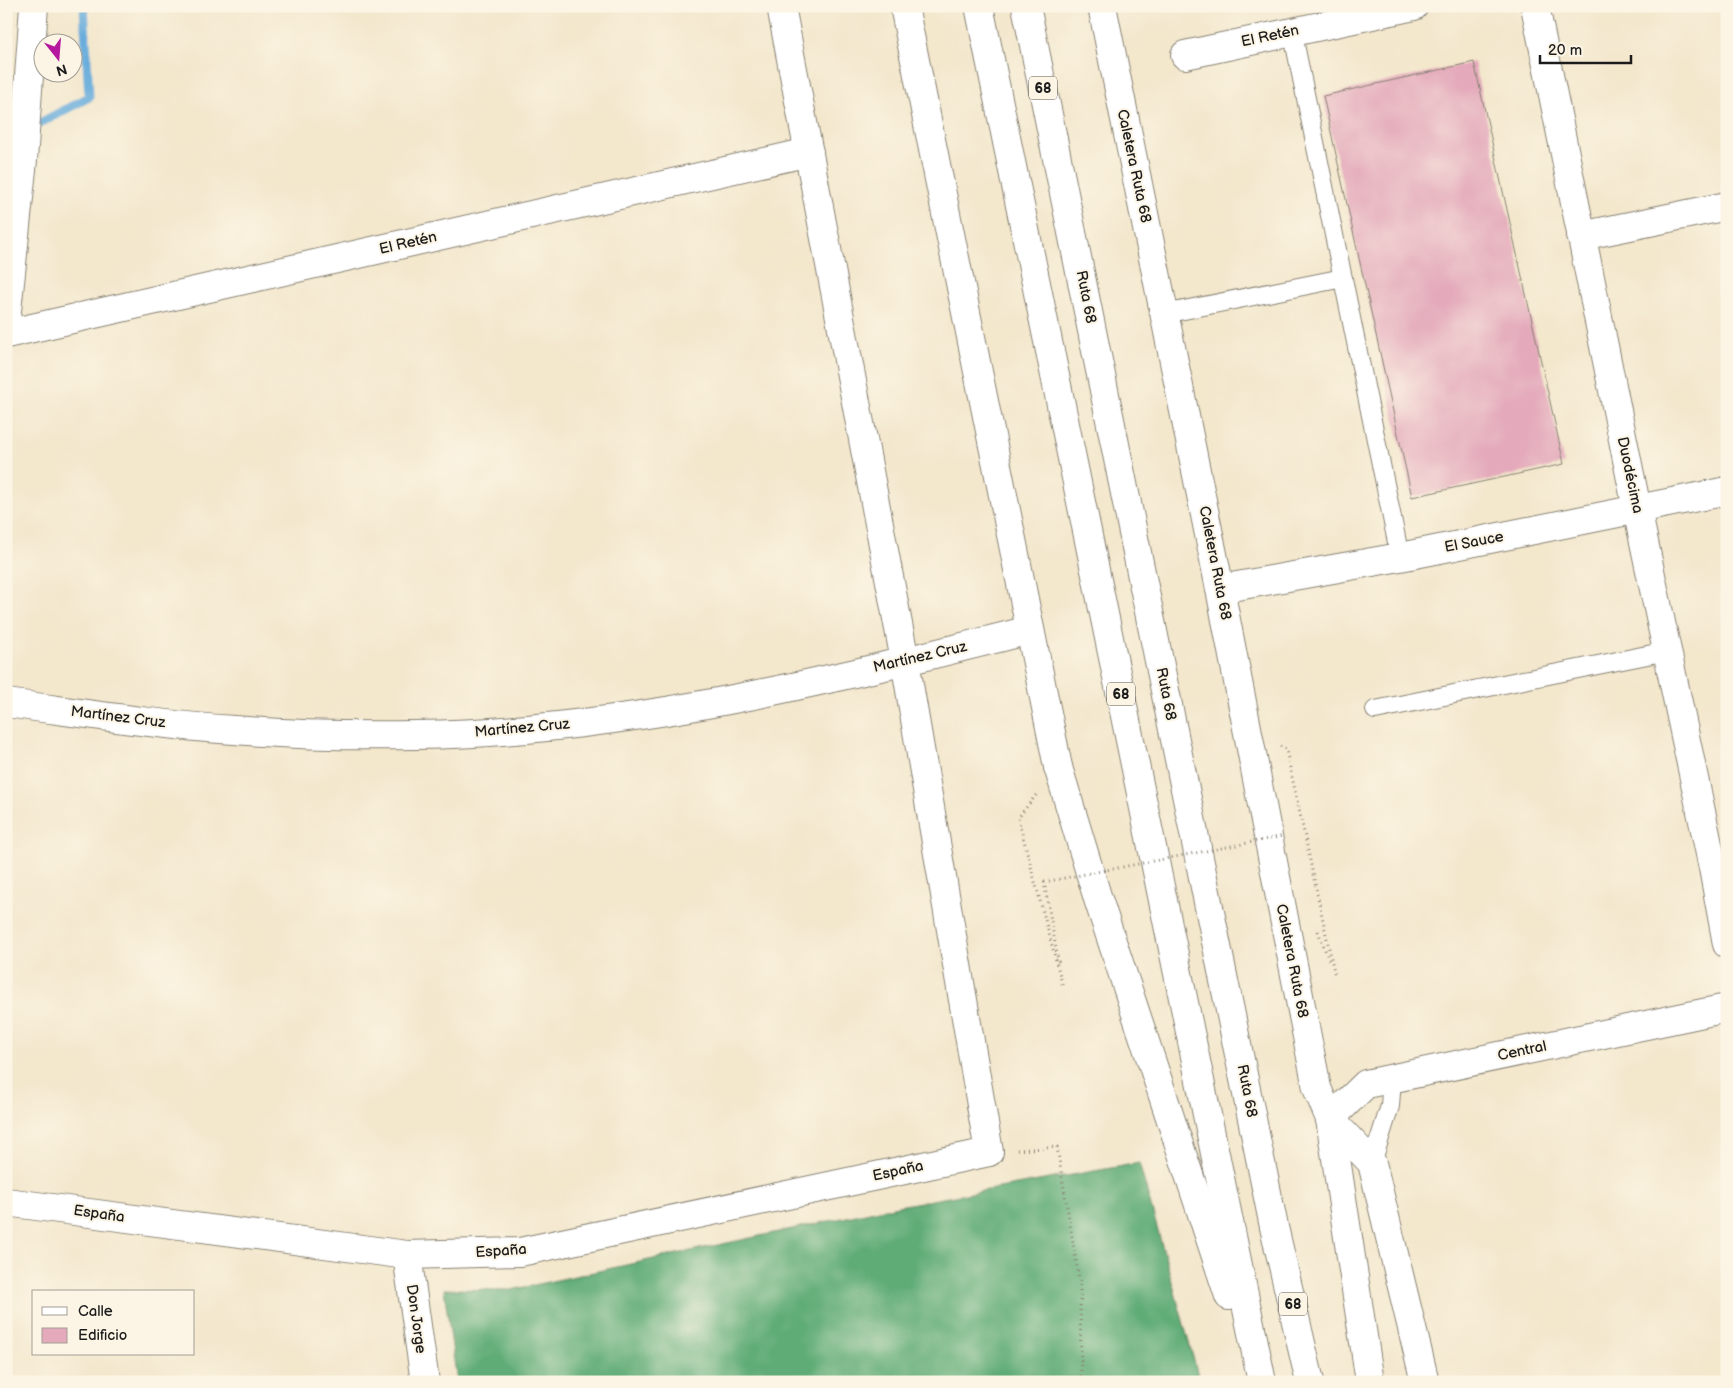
<svg xmlns="http://www.w3.org/2000/svg" width="1733" height="1388" viewBox="0 0 1733 1388" font-family="'Balsamiq Sans',sans-serif">
<style>
.forest{fill:#5fac76;stroke:#3e6449}
.lines{fill:none;stroke-linecap:round;stroke-linejoin:round}
.stream{stroke:#65abdb;stroke-width:9}
.building{fill:#e4aabb}
.service-casing{stroke:#888274;stroke-width:20}
.minor-casing{stroke:#888274;stroke-width:30}
.tertiary-casing{stroke:#888274;stroke-width:30}
.secondary-casing{stroke:#888274;stroke-width:30}
.motorway-casing{stroke:#888274;stroke-width:30}
.path{stroke:#888274;stroke-width:3;stroke-dasharray:1 4;stroke-linecap:butt}
.service{stroke:#fff;stroke-width:18}
.minor{stroke:#fff;stroke-width:28}
.tertiary{stroke:#fff;stroke-width:28}
.secondary{stroke:#fff;stroke-width:28}
.motorway{stroke:#fff;stroke-width:28}
.path-bridge{stroke:#888274;stroke-width:3;stroke-dasharray:1 4;stroke-linecap:butt}
.labels{text-anchor:middle;dominant-baseline:central;stroke-width:4;stroke-linejoin:round;paint-order:stroke}
.shield{fill:#fcf5e5;stroke:#5f5d58;stroke-width:1}
.shield-label{font-size:14px;font-weight:bold;fill:#1c1c1c}
.street-label{font-size:15px;fill:#1c1c1c;stroke:#fcf5e5}
</style>
<rect width="100%" height="100%" fill="#fcf5e5"/>
<filter id="ink" filterUnits="userSpaceOnUse"><feTurbulence type="fractalNoise" baseFrequency=".02" numOctaves="2"/><feDisplacementMap in="SourceGraphic" scale="10" xChannelSelector="R" yChannelSelector="G"/><feConvolveMatrix kernelMatrix="1 2 1 2 8 2 1 2 1" color-interpolation-filters="sRGB"/></filter>
<filter id="wash" filterUnits="userSpaceOnUse"><feTurbulence type="fractalNoise" baseFrequency=".0096" numOctaves="4" result="noise"/><feDisplacementMap in="SourceGraphic" scale="20" xChannelSelector="R" yChannelSelector="G"/><feGaussianBlur stdDeviation="1.12" result="paint"/><feColorMatrix in="noise" values="0 0 0 0 0 0 0 0 0 0 0 0 0 0 0 0 0 1.4 0 .05"/><feComposite in="paint" operator="in"/></filter>
<g filter="url(#wash)">
<rect width="100%" height="100%" fill="#f3e7cc"/>
<path class="forest" d="M1139 1163 1200 1382H457L444 1289 511 1290 893 1207Z"/>
<g class="lines">
<path class="stream" d="M6 141 89 97 84 6"/>
</g>
<g id="blocks">
<path class="building" d="M1474 62 1564 464 1412 497 1323 96Z"/>
</g>
</g>
<g filter="url(#ink)">
<use href="#blocks" fill-opacity="0" stroke="#888274" stroke-width="1"/>
<g class="lines">
<defs>
<g id="service">
<path d="M1292 30 1400 557"/>
<path d="M1164 314 1343 278"/>
<path d="M1375 710 1667 651"/>
<path d="M1372 1163 1390 1106 1392 1078"/>
</g>
<g id="minor">
<path d="M1535 6 1637 509 1713 868 1727 944"/>
<path d="M1185 55 1414 6"/>
<path d="M1581 236 1727 206"/>
<path d="M6 334 809 152"/>
<path d="M1330 1119 1372 1163 1425 1382"/>
<path d="M6 1202 407 1255 520 1252 989 1152 905 661 781 6"/>
<path d="M407 1255 425 1382"/>
</g>
<g id="tertiary">
<path d="M6 320 23 160 34 6"/>
<path d="M1220 589 1400 557 1727 491"/>
<path d="M6 703C82 713 158 725 234 730 294 735 355 736 416 735 624 732 829 681 1030 630"/>
<path d="M1330 1119 1366 1084 1727 1008"/>
</g>
<g id="secondary">
<path d="M904 6 1058 767"/>
<path d="M1102 6 1220 589 1317 1088 1330 1119"/>
</g>
<g id="motorway">
<path d="M979 6 1262 1382"/>
<path d="M1026 6 1274 1227 1310 1382"/>
<path d="M1058 767 1098 899 1229 1296"/>
<path d="M1330 1119 1370 1382"/>
</g>
</defs>
<use href="#service" class="service-casing"/>
<use href="#minor" class="minor-casing"/>
<use href="#tertiary" class="tertiary-casing"/>
<use href="#secondary" class="secondary-casing"/>
<use href="#motorway" class="motorway-casing"/>
<g class="path">
<path d="M1280 746 1286 749 1335 976"/>
<path d="M1036 795 1018 818 1063 987"/>
<path d="M1044 882 1059 965"/>
<path d="M1318 931 1330 963"/>
<path d="M1017 1150 1057 1147 1080 1284 1081 1382"/>
</g>
<use href="#service" class="service"/>
<use href="#minor" class="minor"/>
<use href="#tertiary" class="tertiary"/>
<use href="#secondary" class="secondary"/>
<use href="#motorway" class="motorway"/>
<path class="path-bridge" d="M1044 882 1284 836"/>
</g>
</g>
<g class="labels">
<g class="shield">
<rect x="1029" y="76.5" width="28" height="23" rx="4"/>
<rect x="1107" y="682.5" width="28" height="23" rx="4"/>
<rect x="1279" y="1292.5" width="28" height="23" rx="4"/>
</g>
<g class="shield-label">
<text x="1043" y="88">68</text>
<text x="1121" y="694">68</text>
<text x="1293" y="1304">68</text>
</g>
<g class="street-label">
<text transform="translate(1270 36) rotate(-12)">El Retén</text>
<text transform="translate(1134 166) rotate(78)">Caletera Ruta 68</text>
<text transform="translate(408 243) rotate(-13)">El Retén</text>
<text transform="translate(1086 297) rotate(79)">Ruta 68</text>
<text transform="translate(1630 475) rotate(78)">Duodécima</text>
<text transform="translate(1474 542) rotate(-11)">El Sauce</text>
<text transform="translate(1215 563) rotate(79)">Caletera Ruta 68</text>
<text transform="translate(920 657) rotate(-13)">Martínez Cruz</text>
<text transform="translate(1166 694) rotate(79)">Ruta 68</text>
<text transform="translate(118 717) rotate(7)">Martínez Cruz</text>
<text transform="translate(522 728) rotate(-5)">Martínez Cruz</text>
<text transform="translate(1292 961) rotate(79)">Caletera Ruta 68</text>
<text transform="translate(1522 1051) rotate(-12)">Central</text>
<text transform="translate(1247 1091) rotate(79)">Ruta 68</text>
<text transform="translate(898 1171) rotate(-12)">España</text>
<text transform="translate(99 1214) rotate(8)">España</text>
<text transform="translate(501 1251) rotate(-4)">España</text>
<text transform="translate(416 1319) rotate(82)">Don Jorge</text>
</g>
</g>
<rect width="1733" height="1388" fill="none" stroke="#fcf5e5" stroke-width="25"/>
<rect x="32" y="1290" width="162" height="65" fill="#fcf5e5" stroke="#a29e95"/>
<rect x="42" y="1307" width="25" height="8" fill="#ffffff" stroke="#a29e95"/>
<text x="78" y="1316" font-size="15" fill="#1c1c1c">Calle</text>
<rect x="42" y="1328" width="25" height="15" fill="#e4aabb" stroke="#a29e95"/>
<text x="78" y="1340" font-size="15" fill="#1c1c1c">Edificio</text>
<g transform="translate(58 58) rotate(163)"><circle r="24" fill="#fcf5e5" stroke="#a29e95"/>
<path d="M0-4L9 19L0 12L-9 19Z" fill="#b5179e"/>
<text y="-8" font-size="14" font-weight="bold" text-anchor="middle" fill="#1c1c1c">N</text>
</g>
<path d="M1540 55v8h91v-8" fill="none" stroke="#1c1c1c" stroke-width="2.5"/>
<text x="1548" y="55" font-size="15" fill="#1c1c1c" stroke="#fcf5e5" stroke-width="4" paint-order="stroke">20 m</text>
</svg>
